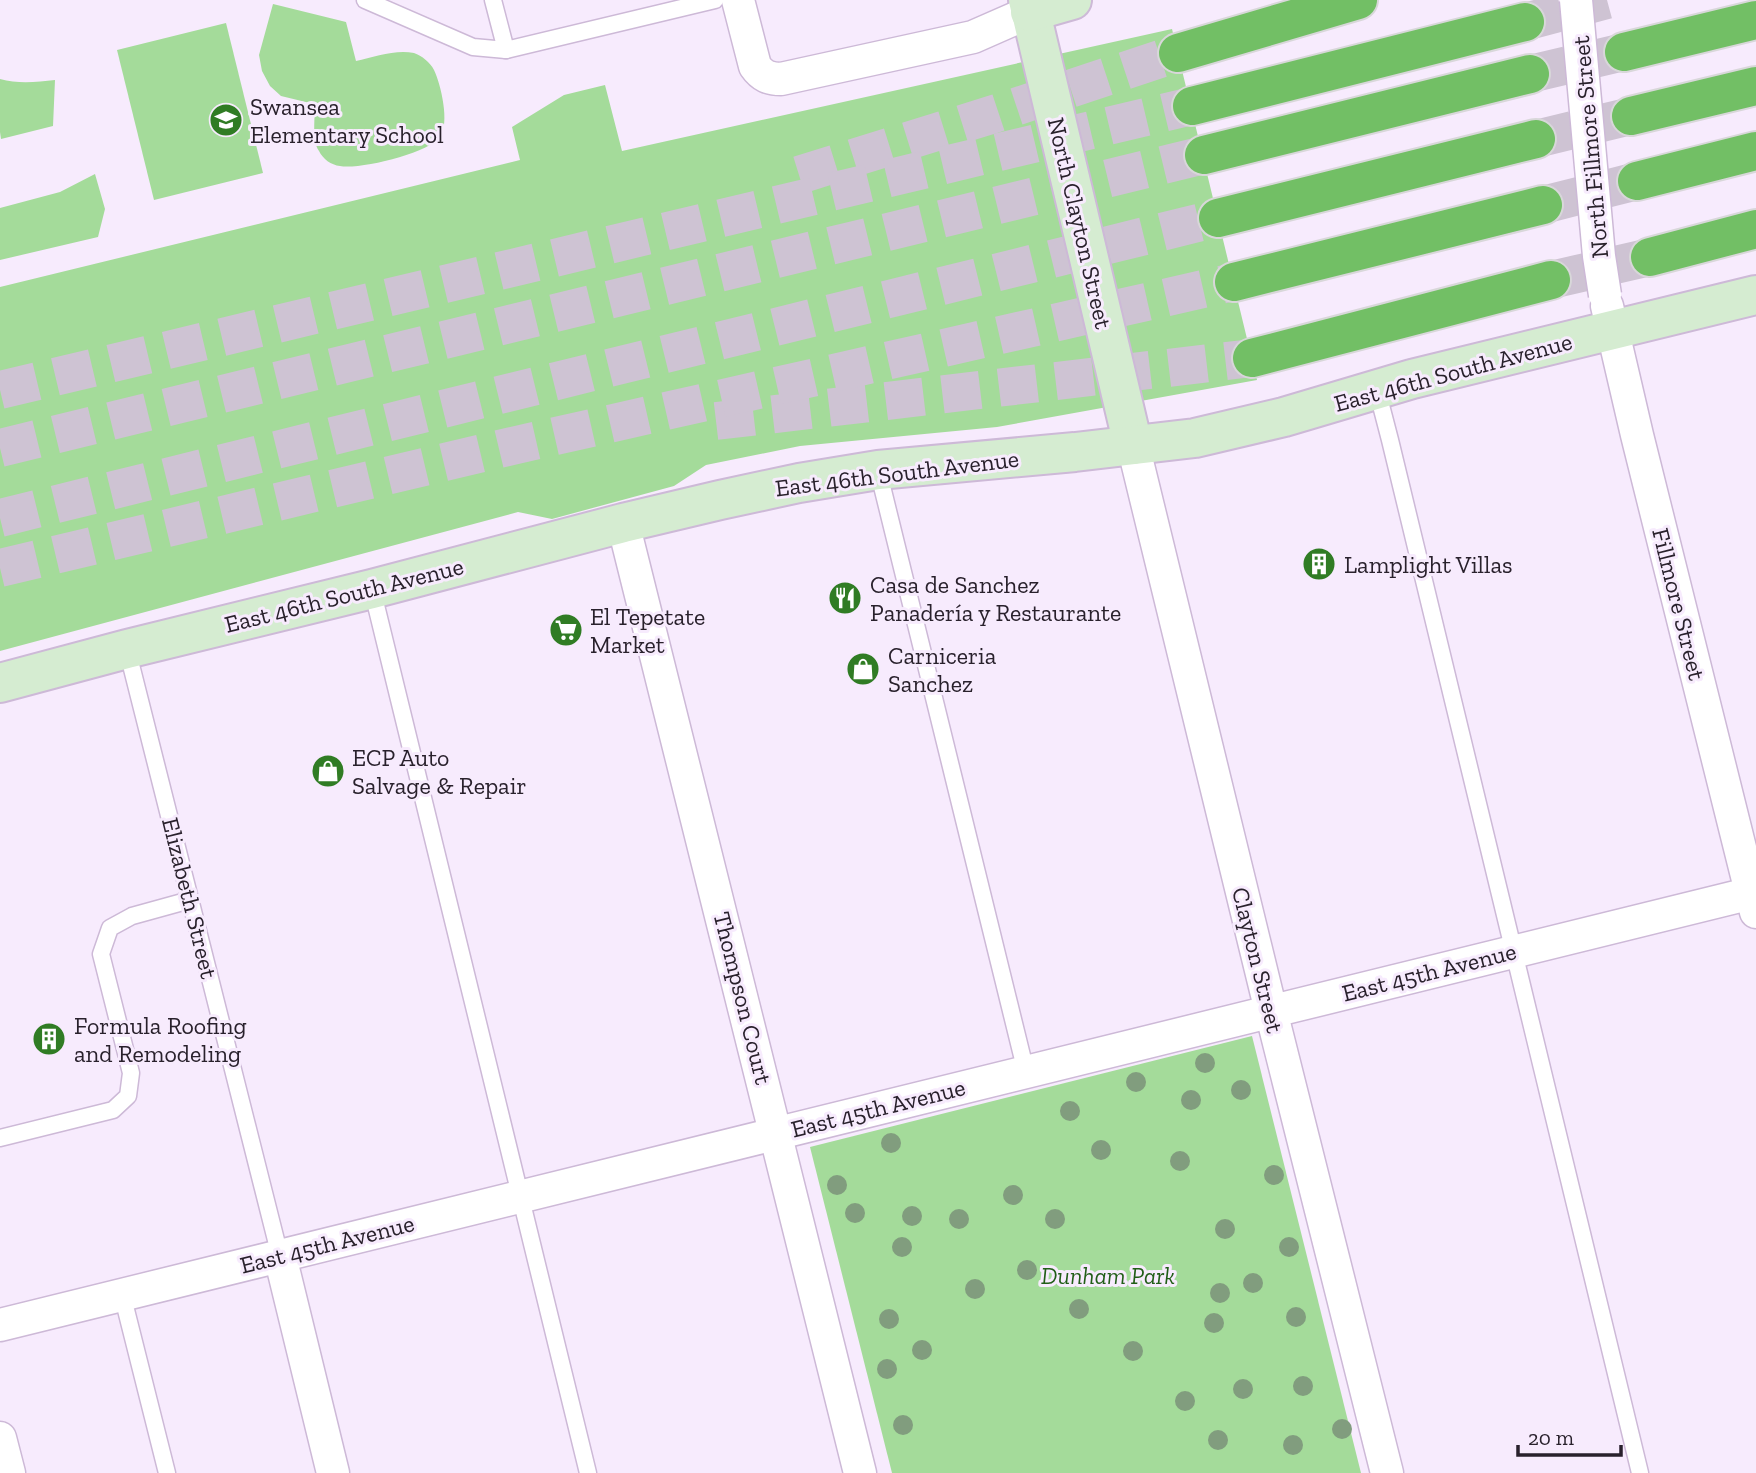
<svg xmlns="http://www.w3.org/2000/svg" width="1756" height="1473" viewBox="0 0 1756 1473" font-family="'Zilla Slab',serif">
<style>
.green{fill:#a4db9a}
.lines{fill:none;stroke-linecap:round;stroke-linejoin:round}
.highway-tunnel{stroke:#cec3d3;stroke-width:38;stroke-dasharray:38 19;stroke-linecap:butt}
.lane-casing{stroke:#cdb9d7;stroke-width:19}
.street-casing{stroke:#cdb9d7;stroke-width:35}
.secondary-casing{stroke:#cdb9d7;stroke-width:42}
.highway-casing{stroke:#d8d7d9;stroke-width:42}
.lane{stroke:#fff;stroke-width:16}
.street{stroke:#fff;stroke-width:32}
.secondary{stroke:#d5ecd1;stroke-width:38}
.highway{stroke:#72bf65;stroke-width:38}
.street-bridge-casing{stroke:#cdb9d7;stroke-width:35;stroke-linecap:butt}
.street-bridge{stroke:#fff;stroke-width:32}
.tree{fill:#819d7e}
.labels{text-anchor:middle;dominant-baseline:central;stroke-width:6;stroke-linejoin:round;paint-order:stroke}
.poi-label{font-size:24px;fill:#29212c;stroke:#f7ebfd;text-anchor:start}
.street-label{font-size:24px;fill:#29212c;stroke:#f7ebfd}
.park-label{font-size:24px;font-style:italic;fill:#215e17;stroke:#f7ebfd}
</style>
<rect width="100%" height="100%" fill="#f7ebfd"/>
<g class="green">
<path d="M273 4 346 22 356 61C374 57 396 49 414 53 422 56 430 62 434 70 441 85 450 123 440 137 429 153 359 170 340 166 331 165 323 159 319 151 311 139 316 119 314 104L281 96 270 86 262 71 259 55Z"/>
<path d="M226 23 263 173 154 200 117 50Z"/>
<path d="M1172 29 1257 380 997 427 800 446 706 465 674 486 552 519 518 512 0 651V287L520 160 512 127 564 95 605 85 622 151Z"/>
<path d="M0 79C18 84 37 82 55 80L53 126 1 139 0 132Z"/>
<path d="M95 174 105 209 98 237 0 260V208L60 192Z"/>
<path d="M1252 1036 1361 1473H892L810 1147Z"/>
</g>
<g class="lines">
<g class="highway-tunnel">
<path d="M1525 22 1607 0"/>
<path d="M1530 74 1624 52"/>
<path d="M1536 139 1631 116"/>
<path d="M799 175 994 114 1178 53"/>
<path d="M1543 205 1637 181"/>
<path d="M1551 280 1650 257"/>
<path d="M0 390 1192 106"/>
<path d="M716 421 1252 358"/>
<path d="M0 448 1204 155"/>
<path d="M0 518 1218 218"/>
<path d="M0 568 512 446 1234 282"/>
</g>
<defs>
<g id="lane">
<path d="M365 0 473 47 506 50 715 0"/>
<path d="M493 0 506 50"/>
<path d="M1377 390 1390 440 1640 1473"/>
<path d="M878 470 1026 1072"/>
<path d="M372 589 588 1473"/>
<path d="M127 649 280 1256"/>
<path d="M0 1138 113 1110 128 1096 131 1073 101 954 110 928 132 916 190 900"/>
<path d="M122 1294 167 1473"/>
</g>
<g id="street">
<path d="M738 0 755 66C762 76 769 79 781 79L973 37 1030 12"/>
<path d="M1607 306 1637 435 1756 912"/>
<path d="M1133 445 1271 1011 1387 1473"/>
<path d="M623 523 860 1473"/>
<path d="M280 1256 333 1473"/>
<path d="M0 1325 1756 892"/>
<path d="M0 1438 9 1473"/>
</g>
<g id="secondary">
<path d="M1028 0 1133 445"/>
<path d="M1030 12 1072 0"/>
<path d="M0 683 127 649 372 589 623 523 720 500 799 483 878 470 1075 452 1195 438 1284 417 1412 379 1756 295"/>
</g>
<g id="highway">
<path d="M1624 52 1756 20"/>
<path d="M1178 53 1358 0"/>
<path d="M1192 106 1525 22"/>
<path d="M1631 116 1756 86"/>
<path d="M1204 155 1530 74"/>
<path d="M1637 181 1756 151"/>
<path d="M1218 218 1536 139"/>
<path d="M1650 257 1756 229"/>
<path d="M1234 282 1543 205"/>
<path d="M1252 358 1551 280"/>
</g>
</defs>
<use href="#lane" class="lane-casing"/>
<use href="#street" class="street-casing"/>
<use href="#secondary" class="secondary-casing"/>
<use href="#highway" class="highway-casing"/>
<use href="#lane" class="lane"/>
<use href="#street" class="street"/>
<use href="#secondary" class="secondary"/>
<use href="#highway" class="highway"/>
<defs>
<path id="street-bridge" d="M1576 0 1599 256 1605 295"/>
</defs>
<use href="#street-bridge" class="street-bridge-casing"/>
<use href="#street-bridge" class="street-bridge"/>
</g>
<g class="tree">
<circle cx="1205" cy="1063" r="10"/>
<circle cx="1136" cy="1082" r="10"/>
<circle cx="1241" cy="1090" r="10"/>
<circle cx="1191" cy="1100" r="10"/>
<circle cx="1070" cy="1111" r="10"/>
<circle cx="891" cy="1143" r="10"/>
<circle cx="1101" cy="1150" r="10"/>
<circle cx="1180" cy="1161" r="10"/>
<circle cx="1274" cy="1175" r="10"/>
<circle cx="837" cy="1185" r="10"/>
<circle cx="1013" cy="1195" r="10"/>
<circle cx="855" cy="1213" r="10"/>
<circle cx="912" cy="1216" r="10"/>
<circle cx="959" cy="1219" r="10"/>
<circle cx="1055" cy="1219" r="10"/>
<circle cx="1225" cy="1229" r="10"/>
<circle cx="902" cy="1247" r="10"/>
<circle cx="1289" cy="1247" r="10"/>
<circle cx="1027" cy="1270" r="10"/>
<circle cx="1253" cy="1283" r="10"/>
<circle cx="975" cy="1289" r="10"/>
<circle cx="1220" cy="1293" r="10"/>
<circle cx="1079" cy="1309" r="10"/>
<circle cx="1296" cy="1317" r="10"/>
<circle cx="889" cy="1319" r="10"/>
<circle cx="1214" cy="1323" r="10"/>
<circle cx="922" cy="1350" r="10"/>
<circle cx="1133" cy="1351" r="10"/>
<circle cx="887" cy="1369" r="10"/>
<circle cx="1303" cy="1386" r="10"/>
<circle cx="1243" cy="1389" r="10"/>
<circle cx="1185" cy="1401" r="10"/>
<circle cx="903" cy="1425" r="10"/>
<circle cx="1342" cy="1429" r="10"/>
<circle cx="1218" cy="1440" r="10"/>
<circle cx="1293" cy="1445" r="10"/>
</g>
<defs>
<symbol id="school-disc" viewBox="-11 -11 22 22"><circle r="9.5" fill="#307c24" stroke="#f7ebfd"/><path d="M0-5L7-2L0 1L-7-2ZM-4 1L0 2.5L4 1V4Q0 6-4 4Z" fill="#fff"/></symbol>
<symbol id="building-disc" viewBox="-11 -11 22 22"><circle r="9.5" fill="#307c24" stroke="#f7ebfd"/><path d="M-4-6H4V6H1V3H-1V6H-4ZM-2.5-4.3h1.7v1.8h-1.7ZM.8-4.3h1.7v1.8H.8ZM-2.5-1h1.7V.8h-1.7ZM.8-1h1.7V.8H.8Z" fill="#fff"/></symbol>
<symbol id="restaurant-disc" viewBox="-11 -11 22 22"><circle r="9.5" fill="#307c24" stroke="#f7ebfd"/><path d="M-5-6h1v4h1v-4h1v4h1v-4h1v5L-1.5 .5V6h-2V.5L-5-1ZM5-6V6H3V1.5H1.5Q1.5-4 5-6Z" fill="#fff"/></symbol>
<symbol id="supermarket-disc" viewBox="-11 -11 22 22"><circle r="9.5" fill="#307c24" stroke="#f7ebfd"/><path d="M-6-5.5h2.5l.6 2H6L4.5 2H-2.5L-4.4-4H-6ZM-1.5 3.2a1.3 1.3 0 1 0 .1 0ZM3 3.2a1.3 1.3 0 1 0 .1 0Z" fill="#fff"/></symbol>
<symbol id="shop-disc" viewBox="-11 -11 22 22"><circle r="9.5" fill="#307c24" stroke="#f7ebfd"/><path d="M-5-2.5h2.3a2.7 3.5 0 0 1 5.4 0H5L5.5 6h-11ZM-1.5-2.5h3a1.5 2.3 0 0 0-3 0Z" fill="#fff"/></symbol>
</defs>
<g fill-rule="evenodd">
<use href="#school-disc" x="207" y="101" width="38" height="38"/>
<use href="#building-disc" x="1300" y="545" width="38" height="38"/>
<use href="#restaurant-disc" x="826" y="579" width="38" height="38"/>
<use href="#supermarket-disc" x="547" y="611" width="38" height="38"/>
<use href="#shop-disc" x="844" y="650" width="38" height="38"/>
<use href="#shop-disc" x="309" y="752" width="38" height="38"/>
<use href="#building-disc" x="30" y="1020" width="38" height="38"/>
</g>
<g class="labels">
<g class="poi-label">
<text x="250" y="106">Swansea<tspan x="250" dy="28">Elementary School</tspan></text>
<text x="1344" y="564">Lamplight Villas</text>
<text x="870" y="584">Casa de Sanchez<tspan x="870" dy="28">Panadería y Restaurante</tspan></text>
<text x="590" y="616">El Tepetate<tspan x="590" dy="28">Market</tspan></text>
<text x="888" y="655">Carniceria<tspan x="888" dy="28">Sanchez</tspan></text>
<text x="352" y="757">ECP Auto<tspan x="352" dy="28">Salvage &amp; Repair</tspan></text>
<text x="74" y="1025">Formula Roofing<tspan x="74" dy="28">and Remodeling</tspan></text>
</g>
<g class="street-label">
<text transform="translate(1590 147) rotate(-95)">North Fillmore Street</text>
<text transform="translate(1080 223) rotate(77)">North Clayton Street</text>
<text transform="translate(1453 372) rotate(-15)">East 46th South Avenue</text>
<text transform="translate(897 473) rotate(-7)">East 46th South Avenue</text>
<text transform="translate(344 595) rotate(-14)">East 46th South Avenue</text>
<text transform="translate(1679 604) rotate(76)">Fillmore Street</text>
<text transform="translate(190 898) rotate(76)">Elizabeth Street</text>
<text transform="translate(1258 960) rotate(76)">Clayton Street</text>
<text transform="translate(1429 972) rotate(-14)">East 45th Avenue</text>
<text transform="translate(743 998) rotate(76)">Thompson Court</text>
<text transform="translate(878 1108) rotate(-14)">East 45th Avenue</text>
<text transform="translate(327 1244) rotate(-14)">East 45th Avenue</text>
</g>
<g class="park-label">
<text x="1108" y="1275">Dunham Park</text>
</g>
</g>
<path d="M1518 1445v10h103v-10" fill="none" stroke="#29212c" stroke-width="3.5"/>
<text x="1528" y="1445" font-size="21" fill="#29212c" stroke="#f7ebfd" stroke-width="5" paint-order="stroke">20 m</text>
</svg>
